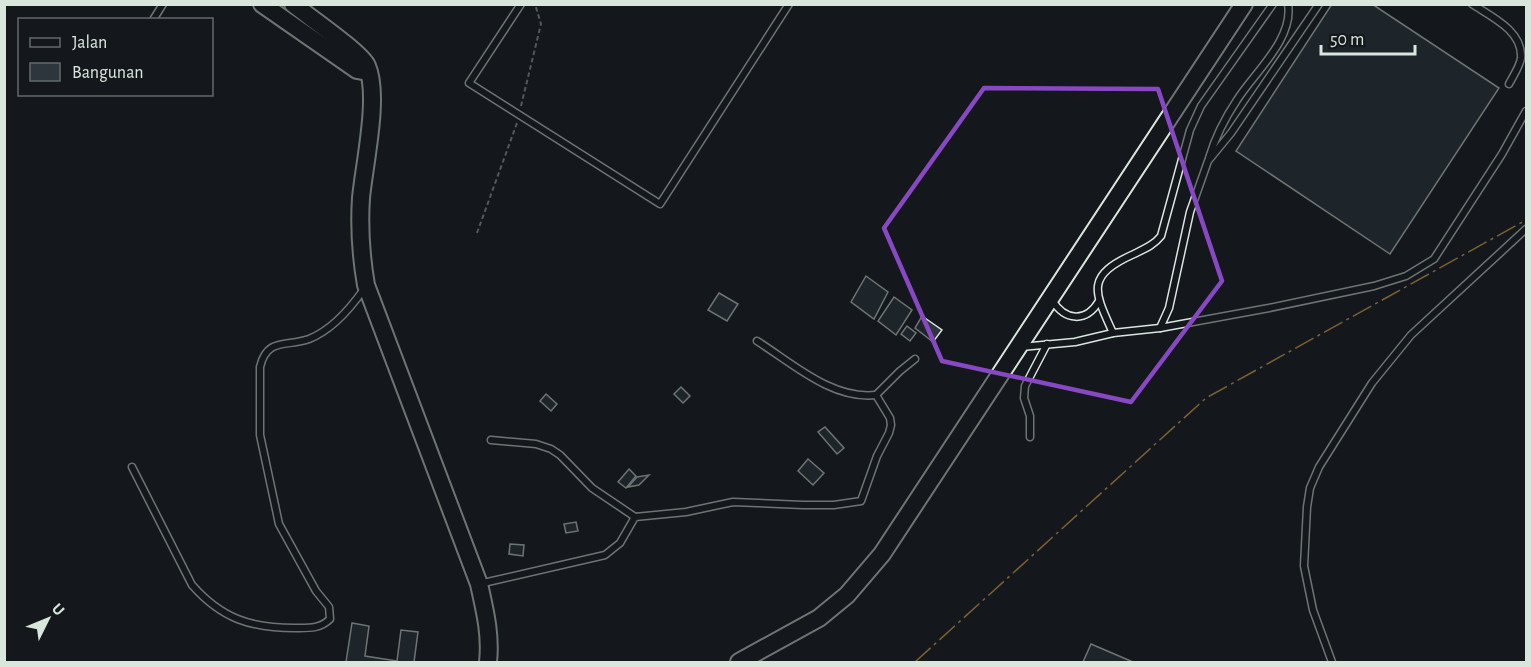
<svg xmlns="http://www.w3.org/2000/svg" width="1531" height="667" viewBox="0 0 1531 667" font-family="'Alegreya Sans',sans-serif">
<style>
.building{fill:#2c363c;stroke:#d8e6dc;stroke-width:1.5}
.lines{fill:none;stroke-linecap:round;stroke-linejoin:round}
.lane-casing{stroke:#d8e6dc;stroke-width:9}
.secondary-casing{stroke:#d8e6dc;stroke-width:20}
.path{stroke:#9da8a2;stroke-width:2;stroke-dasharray:4.5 3;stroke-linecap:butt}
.lane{stroke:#14181c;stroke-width:6}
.secondary{stroke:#14181c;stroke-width:16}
.power{stroke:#ffb74d;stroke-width:1.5;stroke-dasharray:21 4.5 3 4.5;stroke-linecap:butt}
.marked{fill:none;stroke:#8948c3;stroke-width:4.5;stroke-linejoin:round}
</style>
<rect width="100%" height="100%" fill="#14181c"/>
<g class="building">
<path d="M1332 4H1372L1499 88 1390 254 1236 151Z"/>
<path d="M866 276 888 292 874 319 851 302Z"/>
<path d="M719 293 738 304 727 321 708 310Z"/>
<path d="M894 297 912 310 896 335 878 321Z"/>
<path d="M922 316 942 330 933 342 915 328Z"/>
<path d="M907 326 916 333 910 341 901 334Z"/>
<path d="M681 387 690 396 683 403 674 394Z"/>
<path d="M546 394 557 404 551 411 540 401Z"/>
<path d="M825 427 844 448 837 454 818 432Z"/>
<path d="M808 459 824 473 813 485 798 471Z"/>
<path d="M629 469 636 476 626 488 618 482Z"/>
<path d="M649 475 639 485 628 487 637 477Z"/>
<path d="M576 522 578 531 566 533 564 524Z"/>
<path d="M510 544 524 545 523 556 509 554Z"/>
<path d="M352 623 369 626 365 656 397 661 401 630 418 632 414 662H346Z"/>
<path d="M1091 644 1133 662H1083Z"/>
</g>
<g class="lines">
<defs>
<g id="lane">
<path d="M521 4 469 83 660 204 789 4"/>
<path d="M1472 4C1492 17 1523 31 1521 58 1520 66 1513 76 1509 84"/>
<path d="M153 20 163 4"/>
<path d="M1209 158C1215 138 1225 118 1237 100 1254 73 1294 39 1288 4"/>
<path d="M1052 300C1065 321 1086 323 1099 301"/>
<path d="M1160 328 1169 308 1190 212 1208 161 1231 133 1319 4"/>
<path d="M1113 333C1094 291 1085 276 1134 254 1144 249 1154 245 1161 236L1190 130 1201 106 1273 4"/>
<path d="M757 341C792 363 832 400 876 395"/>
<path d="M1021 347 1075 342 1113 333 1160 328 1269 308 1374 286 1406 276 1434 259 1502 154 1526 111"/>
<path d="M1030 437V416L1024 398 1025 386 1047 344"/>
<path d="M491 440 536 444 551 449 560 455 592 488 635 517"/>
<path d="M132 467 192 585C222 619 251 628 295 628 309 628 320 629 330 619L329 607 316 591 279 524 260 435V367C267 337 287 347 309 339 332 330 350 309 364 289"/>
<path d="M479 584 605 555 620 543 635 517 686 512 733 502 803 505H834L861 501 877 456 889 433 891 425 890 418 876 395 900 371 915 359"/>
<path d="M1332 662 1313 610 1304 566 1307 507 1310 488 1319 467 1372 383 1411 335 1526 229"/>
</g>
<g id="secondary">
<path d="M262 4 357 70 368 72"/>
<path d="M293 4C306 15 362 53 367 66 380 96 364 165 361 198 359 228 361 256 366 285L479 584C485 611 491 635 488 662"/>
<path d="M739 662 819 618 847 595 882 554 1244 4"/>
</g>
</defs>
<use href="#lane" class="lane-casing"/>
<use href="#secondary" class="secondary-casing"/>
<g class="path">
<path d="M521 106 541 24 535 4"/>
<path d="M477 233 517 123"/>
</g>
<use href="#lane" class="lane"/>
<use href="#secondary" class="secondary"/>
<path class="power" d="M915 662 1206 398 1526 220"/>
</g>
<path d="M0 0H1531V667H0ZM984 88 1158 89 1222 281 1131 402 942 361 884 228Z" fill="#14181c" fill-opacity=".55" fill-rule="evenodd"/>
<path class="marked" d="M984 88 1158 89 1222 281 1131 402 942 361 884 228Z"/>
<rect width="1531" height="667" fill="none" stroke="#d8e6dc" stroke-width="12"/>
<rect x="18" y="18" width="195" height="78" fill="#14181c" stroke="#626a69" stroke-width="1.5"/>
<rect x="30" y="38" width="30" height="9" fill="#14181c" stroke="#626a69" stroke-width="1.5"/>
<text x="72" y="48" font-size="18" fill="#d8e6dc">Jalan</text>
<rect x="30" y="63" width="30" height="18" fill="#2c363c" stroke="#626a69" stroke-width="1.5"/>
<text x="72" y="78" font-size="18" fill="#d8e6dc">Bangunan</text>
<g transform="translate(48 619) rotate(47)" stroke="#14181c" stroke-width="4.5" paint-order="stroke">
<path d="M0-4.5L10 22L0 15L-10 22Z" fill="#d8e6dc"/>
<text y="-9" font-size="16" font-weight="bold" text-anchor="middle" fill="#d8e6dc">U</text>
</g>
<path d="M1321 45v9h94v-9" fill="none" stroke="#d8e6dc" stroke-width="3"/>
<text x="1330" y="45" font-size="18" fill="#d8e6dc" stroke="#14181c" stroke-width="4.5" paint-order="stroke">50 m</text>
</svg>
